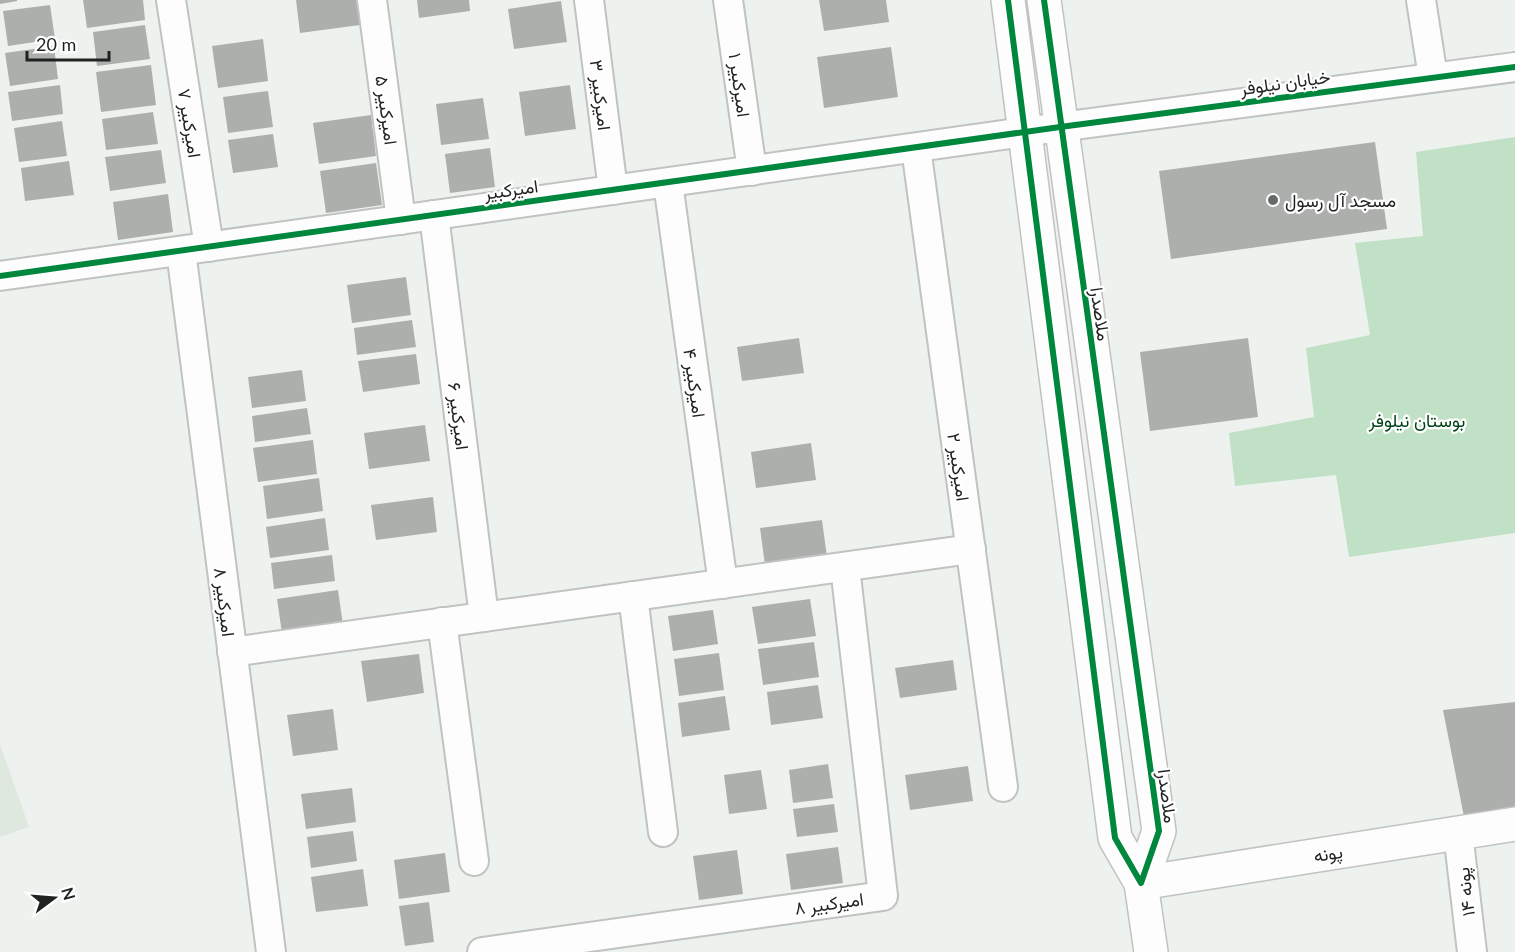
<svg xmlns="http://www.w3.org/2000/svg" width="1515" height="952" viewBox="0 0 1515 952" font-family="Lato,Vazirmatn,sans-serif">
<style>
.built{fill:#dee8df}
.green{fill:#c0e1c6}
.building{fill:#adafad}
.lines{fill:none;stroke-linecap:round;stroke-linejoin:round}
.street-casing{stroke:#c0c3c0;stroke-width:32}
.secondary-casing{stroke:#c0c3c0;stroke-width:36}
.street{stroke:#fcfdfc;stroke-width:28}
.secondary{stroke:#fcfdfc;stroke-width:33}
.cycleway-casing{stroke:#fff;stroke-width:10}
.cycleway{stroke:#00873e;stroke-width:6}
.poi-dot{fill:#676b68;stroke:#fff;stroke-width:2}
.labels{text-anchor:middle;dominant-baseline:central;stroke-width:4.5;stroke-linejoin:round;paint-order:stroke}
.street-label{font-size:18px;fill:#1f2220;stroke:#fff}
.poi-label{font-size:18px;fill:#1f2220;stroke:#fff;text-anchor:start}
.park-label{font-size:18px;fill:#03421b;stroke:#fff}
</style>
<rect width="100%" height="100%" fill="#eef2ee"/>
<path class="built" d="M0 744 29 827 0 837Z"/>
<path class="green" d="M1515 137V533L1349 557 1336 475 1235 486 1229 433 1314 417 1306 348 1370 335 1355 243 1423 236 1416 152Z"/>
<g class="building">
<path d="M0 0H17V1L0 4Z"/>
<path d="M83 0H143L145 20 87 28Z"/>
<path d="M296 0H356L360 25 300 33Z"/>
<path d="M417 0H469L470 11 419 18Z"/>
<path d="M819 0H886L889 22 824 31Z"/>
<path d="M561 1 567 42 514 49 508 9Z"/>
<path d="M50 5 55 39 8 46 3 11Z"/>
<path d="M145 25 150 59 97 66 93 32Z"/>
<path d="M263 39 268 81 218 88 212 46Z"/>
<path d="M54 46 58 79 10 86 5 53Z"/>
<path d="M891 47 898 97 824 108 817 57Z"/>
<path d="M151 65 156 105 101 112 96 72Z"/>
<path d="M60 85 63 114 12 121 8 92Z"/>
<path d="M570 85 576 129 525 136 519 92Z"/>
<path d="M268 91 273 127 228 133 223 97Z"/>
<path d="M483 98 489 139 441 145 436 104Z"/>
<path d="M153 112 158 144 106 150 102 119Z"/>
<path d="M371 115 376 156 319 164 313 123Z"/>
<path d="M62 121 67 156 19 162 14 128Z"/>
<path d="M273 134 278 167 233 173 228 140Z"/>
<path d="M1375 142 1387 229 1171 259 1159 171Z"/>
<path d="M490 148 495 187 450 193 445 154Z"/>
<path d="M161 150 166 183 110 191 105 157Z"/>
<path d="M69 161 74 195 25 201 21 168Z"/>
<path d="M376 163 382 205 326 213 320 171Z"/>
<path d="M168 194 173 232 118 240 113 202Z"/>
<path d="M406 277 411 315 352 323 347 285Z"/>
<path d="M412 320 416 347 357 355 354 328Z"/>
<path d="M799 338 804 373 742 381 737 347Z"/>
<path d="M1248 338 1258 417 1150 431 1140 352Z"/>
<path d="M416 354 420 384 363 392 358 361Z"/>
<path d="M302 370 306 401 252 408 248 377Z"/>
<path d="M307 408 311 434 255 442 252 416Z"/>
<path d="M425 425 430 461 369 469 364 433Z"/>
<path d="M313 440 317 474 258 482 253 448Z"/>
<path d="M811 443 816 480 756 488 751 452Z"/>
<path d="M319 478 323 511 267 519 263 486Z"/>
<path d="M433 497 437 532 376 540 371 505Z"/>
<path d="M325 518 329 550 270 558 266 527Z"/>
<path d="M822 520 827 557 765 565 760 528Z"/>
<path d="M332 555 335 581 274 589 271 563Z"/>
<path d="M338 590 343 625 282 633 277 599Z"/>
<path d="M810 599 816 636 758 644 752 607Z"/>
<path d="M713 610 718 644 673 651 668 616Z"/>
<path d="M814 642 819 677 763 685 758 649Z"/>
<path d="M719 653 724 690 679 696 674 659Z"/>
<path d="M419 654 424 693 367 702 361 661Z"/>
<path d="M953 660 957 690 900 698 895 668Z"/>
<path d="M818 685 823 718 771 725 767 692Z"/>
<path d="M725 696 730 730 682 737 678 703Z"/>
<path d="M1515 702V816L1465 822 1443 710Z"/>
<path d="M333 709 338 750 293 756 287 715Z"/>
<path d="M828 764 833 798 793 803 789 770Z"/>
<path d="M968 766 973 801 910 810 905 775Z"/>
<path d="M761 770 767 809 729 814 724 775Z"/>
<path d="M352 788 356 822 306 829 301 794Z"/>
<path d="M834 804 838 832 797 837 793 809Z"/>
<path d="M353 831 357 861 311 868 307 837Z"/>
<path d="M838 847 843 883 791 890 786 854Z"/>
<path d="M737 850 743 894 699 900 693 856Z"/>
<path d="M445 853 450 892 399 899 394 860Z"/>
<path d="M363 869 368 906 316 912 311 877Z"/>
<path d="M429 902 434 942 405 946 399 906Z"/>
</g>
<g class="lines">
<defs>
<g id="street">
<path d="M171 0 209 247"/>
<path d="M372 0 401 220"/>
<path d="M589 0 613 190"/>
<path d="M728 0 752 171"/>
<path d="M1421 0 1433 77"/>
<path d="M916 148 1003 787"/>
<path d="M668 183 723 584"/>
<path d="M434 215 484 617"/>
<path d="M181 251 271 952"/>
<path d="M0 276 1060 127 1515 67"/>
<path d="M633 596 663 832"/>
<path d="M442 622 474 861"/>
<path d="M232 652 971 549"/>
<path d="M1458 833 1472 952"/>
<path d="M482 952 883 896 845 567"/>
</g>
<g id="secondary">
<path d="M1008 0 1115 838 1141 883 1159 831 1044 0"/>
<path d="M1151 952 1141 883 1515 824"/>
</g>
</defs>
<use href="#street" class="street-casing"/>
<use href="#secondary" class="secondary-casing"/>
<use href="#street" class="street"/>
<use href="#secondary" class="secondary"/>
<defs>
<g id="cycleway">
<path d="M1008 0 1115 838 1141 883 1159 831 1044 0"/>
<path d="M0 276 1060 127 1515 67"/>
</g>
</defs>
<use href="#cycleway" class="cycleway-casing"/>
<use href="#cycleway" class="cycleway"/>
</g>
<circle class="poi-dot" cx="1273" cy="200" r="6"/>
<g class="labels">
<g class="street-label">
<text transform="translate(1285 82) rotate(-8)">خیابان نیلوفر</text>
<text transform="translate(740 85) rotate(82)">امیرکبیر ۱</text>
<text transform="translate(601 95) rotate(83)">امیرکبیر ۳</text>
<text transform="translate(387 110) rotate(82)">امیرکبیر ۵</text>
<text transform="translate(190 123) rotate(81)">امیرکبیر ۷</text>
<text transform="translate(511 189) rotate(-8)">امیرکبیر</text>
<text transform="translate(1101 314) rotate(82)">ملاصدرا</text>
<text transform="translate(695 383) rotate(82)">امیرکبیر ۴</text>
<text transform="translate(459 416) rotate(83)">امیرکبیر ۶</text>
<text transform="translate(959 467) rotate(82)">امیرکبیر ۲</text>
<text transform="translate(225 602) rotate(83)">امیرکبیر ۸</text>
<text transform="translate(1168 796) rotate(83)">ملاصدرا</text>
<text transform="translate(1328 853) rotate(-9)">پونه</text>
<text transform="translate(1465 892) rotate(-97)">پونه ۱۴</text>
<text transform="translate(829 903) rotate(-8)">امیرکبیر ۸</text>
</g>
<g class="poi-label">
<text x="1285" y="200">مسجد آل رسول</text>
</g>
<g class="park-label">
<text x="1417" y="420">بوستان نیلوفر</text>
</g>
</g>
<g transform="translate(54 898) rotate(74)" stroke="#ffffff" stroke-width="4.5" paint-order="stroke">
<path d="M0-4.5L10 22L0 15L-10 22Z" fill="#1f2220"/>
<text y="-9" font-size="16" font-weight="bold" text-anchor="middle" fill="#1f2220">N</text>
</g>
<path d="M27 51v9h82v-9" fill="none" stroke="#1f2220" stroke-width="3"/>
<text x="36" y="51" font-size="18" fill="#1f2220" stroke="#ffffff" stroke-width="4.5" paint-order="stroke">20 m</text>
</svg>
